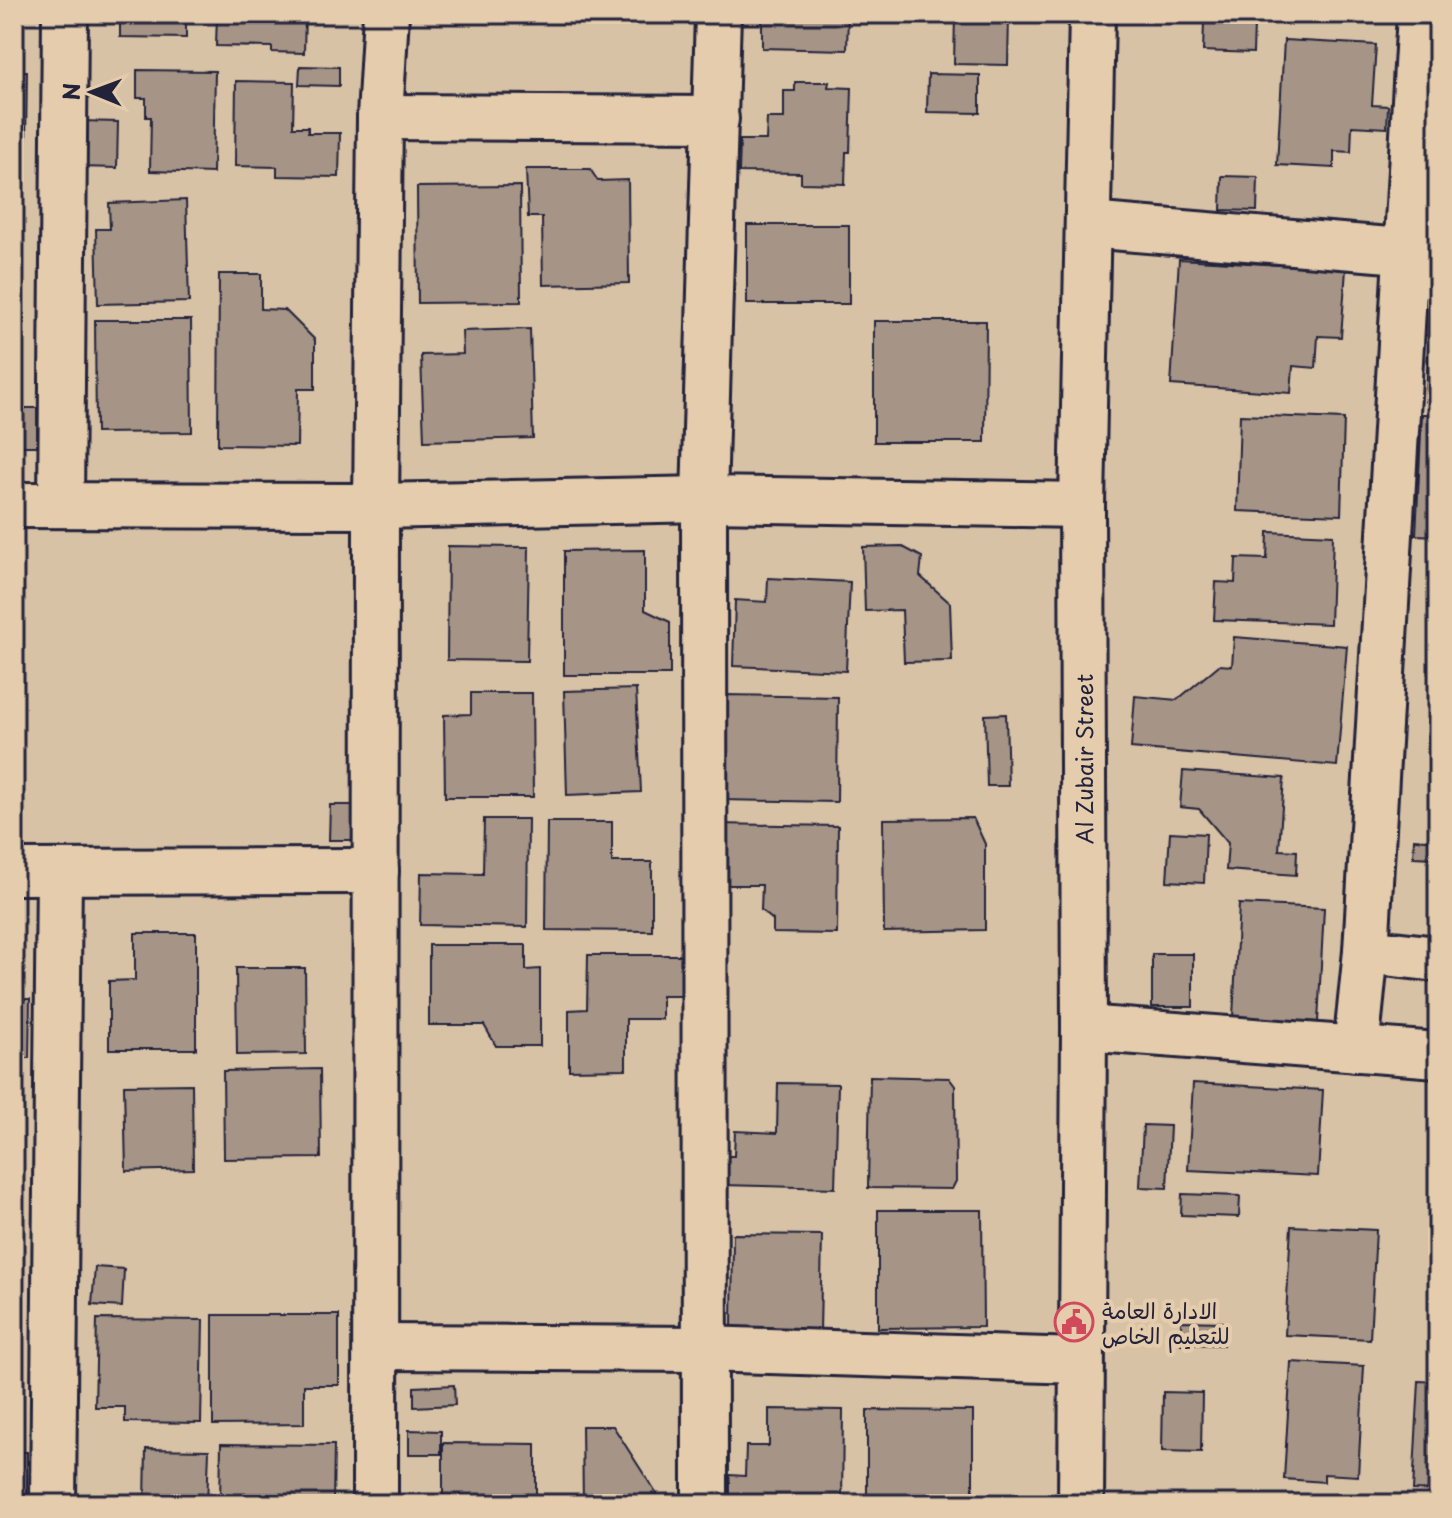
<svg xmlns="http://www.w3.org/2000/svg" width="1452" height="1518" viewBox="0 0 1452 1518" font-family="'Playpen Sans','Playpen Sans Arabic',sans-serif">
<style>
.building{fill:#a69587;stroke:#22223b;stroke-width:2}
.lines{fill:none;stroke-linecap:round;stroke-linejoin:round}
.minor-casing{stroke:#22223b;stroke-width:50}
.minor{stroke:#e4ccac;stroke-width:44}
.labels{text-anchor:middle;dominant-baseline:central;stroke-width:8;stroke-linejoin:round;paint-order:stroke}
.street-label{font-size:22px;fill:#22223b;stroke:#e4ccac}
.poi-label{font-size:22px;fill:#22223b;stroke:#e4ccac;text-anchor:start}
</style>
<rect width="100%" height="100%" fill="#d8c2a5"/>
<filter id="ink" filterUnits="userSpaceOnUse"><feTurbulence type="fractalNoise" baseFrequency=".0125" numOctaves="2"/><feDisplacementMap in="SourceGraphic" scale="16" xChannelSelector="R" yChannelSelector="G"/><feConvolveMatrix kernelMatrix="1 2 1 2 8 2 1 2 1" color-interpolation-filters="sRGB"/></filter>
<g filter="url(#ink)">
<g class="building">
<path d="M120 14H186V38L120 37Z"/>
<path d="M217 14H305L304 53 272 52V47L216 46Z"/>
<path d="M762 14H848L847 50 762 48Z"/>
<path d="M955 14H1009L1008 65 954 64Z"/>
<path d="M1165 14H1221V20L1165 18Z"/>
<path d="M1289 14H1365L1364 21 1289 17Z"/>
<path d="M1204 23 1254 25 1253 53 1203 51Z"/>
<path d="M1284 40 1376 45 1372 105 1388 106 1387 128 1352 126 1351 152 1334 151V168L1277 165Z"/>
<path d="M300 66 339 67V86L299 85Z"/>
<path d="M137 70 215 71 213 173 150 171 151 117H146V98H137Z"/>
<path d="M14 71H27L26 146H14Z"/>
<path d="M928 74 980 75V113L927 112Z"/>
<path d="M236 81 294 82 293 127H308V133H340L339 177 277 176V167L235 166Z"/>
<path d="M795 82H829L828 87 852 88 850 152H846L845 184 801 183V173L739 172 740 140H766L767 118H784V91H795Z"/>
<path d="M80 121 118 122 117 168 79 167Z"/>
<path d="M526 169H590L598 181 628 180 629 283 543 285 542 217H528Z"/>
<path d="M1222 176 1258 177 1257 211 1221 210Z"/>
<path d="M520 186 521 302 418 303 417 187Z"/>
<path d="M186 200 189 302 98 304 96 229H110L109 203Z"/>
<rect x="747" y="225" width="102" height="79"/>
<path d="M1179 259 1346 269 1341 337 1318 336 1316 368 1293 366 1291 393 1171 385Z"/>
<path d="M1424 271 1438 272V336L1419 335Z"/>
<path d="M219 274H261V309L285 310 315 340V389H298L297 446 218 445Z"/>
<path d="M14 320H16L17 379H14Z"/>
<path d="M95 320H191L192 432 96 433Z"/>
<path d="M874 321H986L985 442H874Z"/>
<path d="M530 329 533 438 424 441 421 355 463 354 462 331Z"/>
<path d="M1428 356H1438V402L1426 401Z"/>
<rect x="14" y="408" width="23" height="38"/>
<path d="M1422 414H1438V536L1416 535Z"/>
<path d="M1240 415 1344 419 1341 515 1237 511Z"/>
<path d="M1268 532 1333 535 1330 624 1214 620 1216 582 1235 583 1236 558 1267 559Z"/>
<path d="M448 546 529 547 527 661 447 660Z"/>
<path d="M901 546 922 557 920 576 950 603 952 661 904 662 902 610 865 611 863 547Z"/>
<path d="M645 550V610L670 622V675H564V551Z"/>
<path d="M768 578 850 582 846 671 733 666 735 600 767 602Z"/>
<path d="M1234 637 1347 646 1337 766 1131 748 1135 696 1177 700 1219 665 1232 666Z"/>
<path d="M636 689 641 792 567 795 564 691Z"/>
<path d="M471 693H532L533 797H445L444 715 471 714Z"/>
<path d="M723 695 838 697 837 802 721 800Z"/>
<path d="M1006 714 1008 786H987L985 715Z"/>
<path d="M1183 771 1284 778 1279 850 1297 851 1296 875 1226 870 1228 843 1199 809 1180 807Z"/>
<path d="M330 805H353L352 840H329Z"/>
<path d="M973 818 985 844V930L884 932 883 819Z"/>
<path d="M484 819H528L527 927 420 925 421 873 483 874Z"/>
<path d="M547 822H612V862H652V931L546 930Z"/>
<path d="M716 824 838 826 837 934 773 933V920L761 910 762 885H715Z"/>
<path d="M1170 832 1206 834 1204 883 1167 881Z"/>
<path d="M1414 839 1438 841V886L1433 885 1435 858 1413 857Z"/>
<path d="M1239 904 1324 908 1318 1022 1233 1017Z"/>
<path d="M135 933H196V1049H109V981L135 980Z"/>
<path d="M429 945H526V970L540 969V1046H496L484 1025H429Z"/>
<rect x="1152" y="954" width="41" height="53"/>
<path d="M588 955H681V996H662V1019H626V1069L569 1070V1010L587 1009Z"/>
<path d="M236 968H305L306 1054 237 1055Z"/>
<path d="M14 999H30L29 1058H14Z"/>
<path d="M320 1069 321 1158 224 1159 223 1071Z"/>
<path d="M870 1076 949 1078 955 1086 956 1181 952 1189 868 1188Z"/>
<path d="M778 1083 838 1084 835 1188 721 1185 722 1156H734L735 1131 777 1133Z"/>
<path d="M1193 1083 1323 1090 1318 1176 1188 1170Z"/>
<path d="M192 1084 193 1169 126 1171 124 1085Z"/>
<path d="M1143 1125 1170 1126 1167 1188 1140 1187Z"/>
<path d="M1182 1194 1240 1196 1239 1217 1181 1215Z"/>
<path d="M878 1210H982L983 1327 878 1328Z"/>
<path d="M1291 1226 1376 1230 1370 1339 1285 1335Z"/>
<path d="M733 1234 822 1235 820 1332 732 1331Z"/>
<path d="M95 1267 124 1269 122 1307 92 1305Z"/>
<path d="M213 1315H339V1385H304V1424L213 1425Z"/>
<path d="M97 1319 203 1320 201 1423 125 1422V1407H95Z"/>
<path d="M1181 1321 1223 1322V1345L1181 1344Z"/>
<path d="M1291 1362 1364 1366 1358 1476 1324 1474V1482L1284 1479Z"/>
<path d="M1419 1381 1438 1382V1491L1413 1490Z"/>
<path d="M454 1385 455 1405 414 1407V1387Z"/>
<path d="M1163 1392 1202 1393 1201 1452 1162 1451Z"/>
<path d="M769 1409 843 1410 842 1504H730V1475L745 1476 746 1446H769Z"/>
<path d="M867 1410 973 1411V1504H867Z"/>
<path d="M582 1426H613L663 1504H583Z"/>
<path d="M409 1430 441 1431V1454H409Z"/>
<path d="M443 1443 536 1444V1504H443Z"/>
<path d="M221 1444 334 1445 333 1504H220Z"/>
<path d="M146 1449 209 1450 207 1504H105L145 1503Z"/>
<rect x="14" y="1452" width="13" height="52"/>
</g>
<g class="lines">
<defs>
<g id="minor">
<path d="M380 117 716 119"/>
<path d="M1088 225 1438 254"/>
<path d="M14 505 376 506 704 499 1082 505"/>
<path d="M61 505 65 14"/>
<path d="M14 872 376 871"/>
<path d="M1366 951 1438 959"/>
<path d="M1084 1028 1438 1055"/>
<path d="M1356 1049 1366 951 1420 14"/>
<path d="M376 1347 704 1349 1080 1361"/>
<path d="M53 1504 59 872"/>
<path d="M375 1504 376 506 380 117 386 14"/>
<path d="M705 1504 704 499 718 14"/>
<path d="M1081 1504 1084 1028 1082 505 1092 14"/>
</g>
</defs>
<use href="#minor" class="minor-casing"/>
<use href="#minor" class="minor"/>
</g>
</g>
<defs>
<symbol id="civic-ring" viewBox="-11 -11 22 22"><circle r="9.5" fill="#e4ccac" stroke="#d1495b" stroke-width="1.5"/><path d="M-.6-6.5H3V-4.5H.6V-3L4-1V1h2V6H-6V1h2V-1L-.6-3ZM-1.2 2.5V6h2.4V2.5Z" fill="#d1495b"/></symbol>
</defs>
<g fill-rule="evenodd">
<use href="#civic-ring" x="1052" y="1300" width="44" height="44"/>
</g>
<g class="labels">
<g class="street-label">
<text transform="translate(1083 759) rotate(-90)">Al Zubair Street</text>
</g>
<g class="poi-label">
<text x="1102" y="1309">الادارة العامة<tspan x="1102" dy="25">للتعليم الخاص</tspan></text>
</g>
</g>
<rect width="1452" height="1518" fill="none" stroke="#e4ccac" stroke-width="48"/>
<rect x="24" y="24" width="1404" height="1470" fill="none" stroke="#22223b" stroke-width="3" filter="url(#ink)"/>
<g transform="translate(92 92) rotate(271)" stroke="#e4ccac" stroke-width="6" paint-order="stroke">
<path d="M0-6L14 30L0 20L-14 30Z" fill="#22223b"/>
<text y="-12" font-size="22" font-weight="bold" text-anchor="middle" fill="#22223b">N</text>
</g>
</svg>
